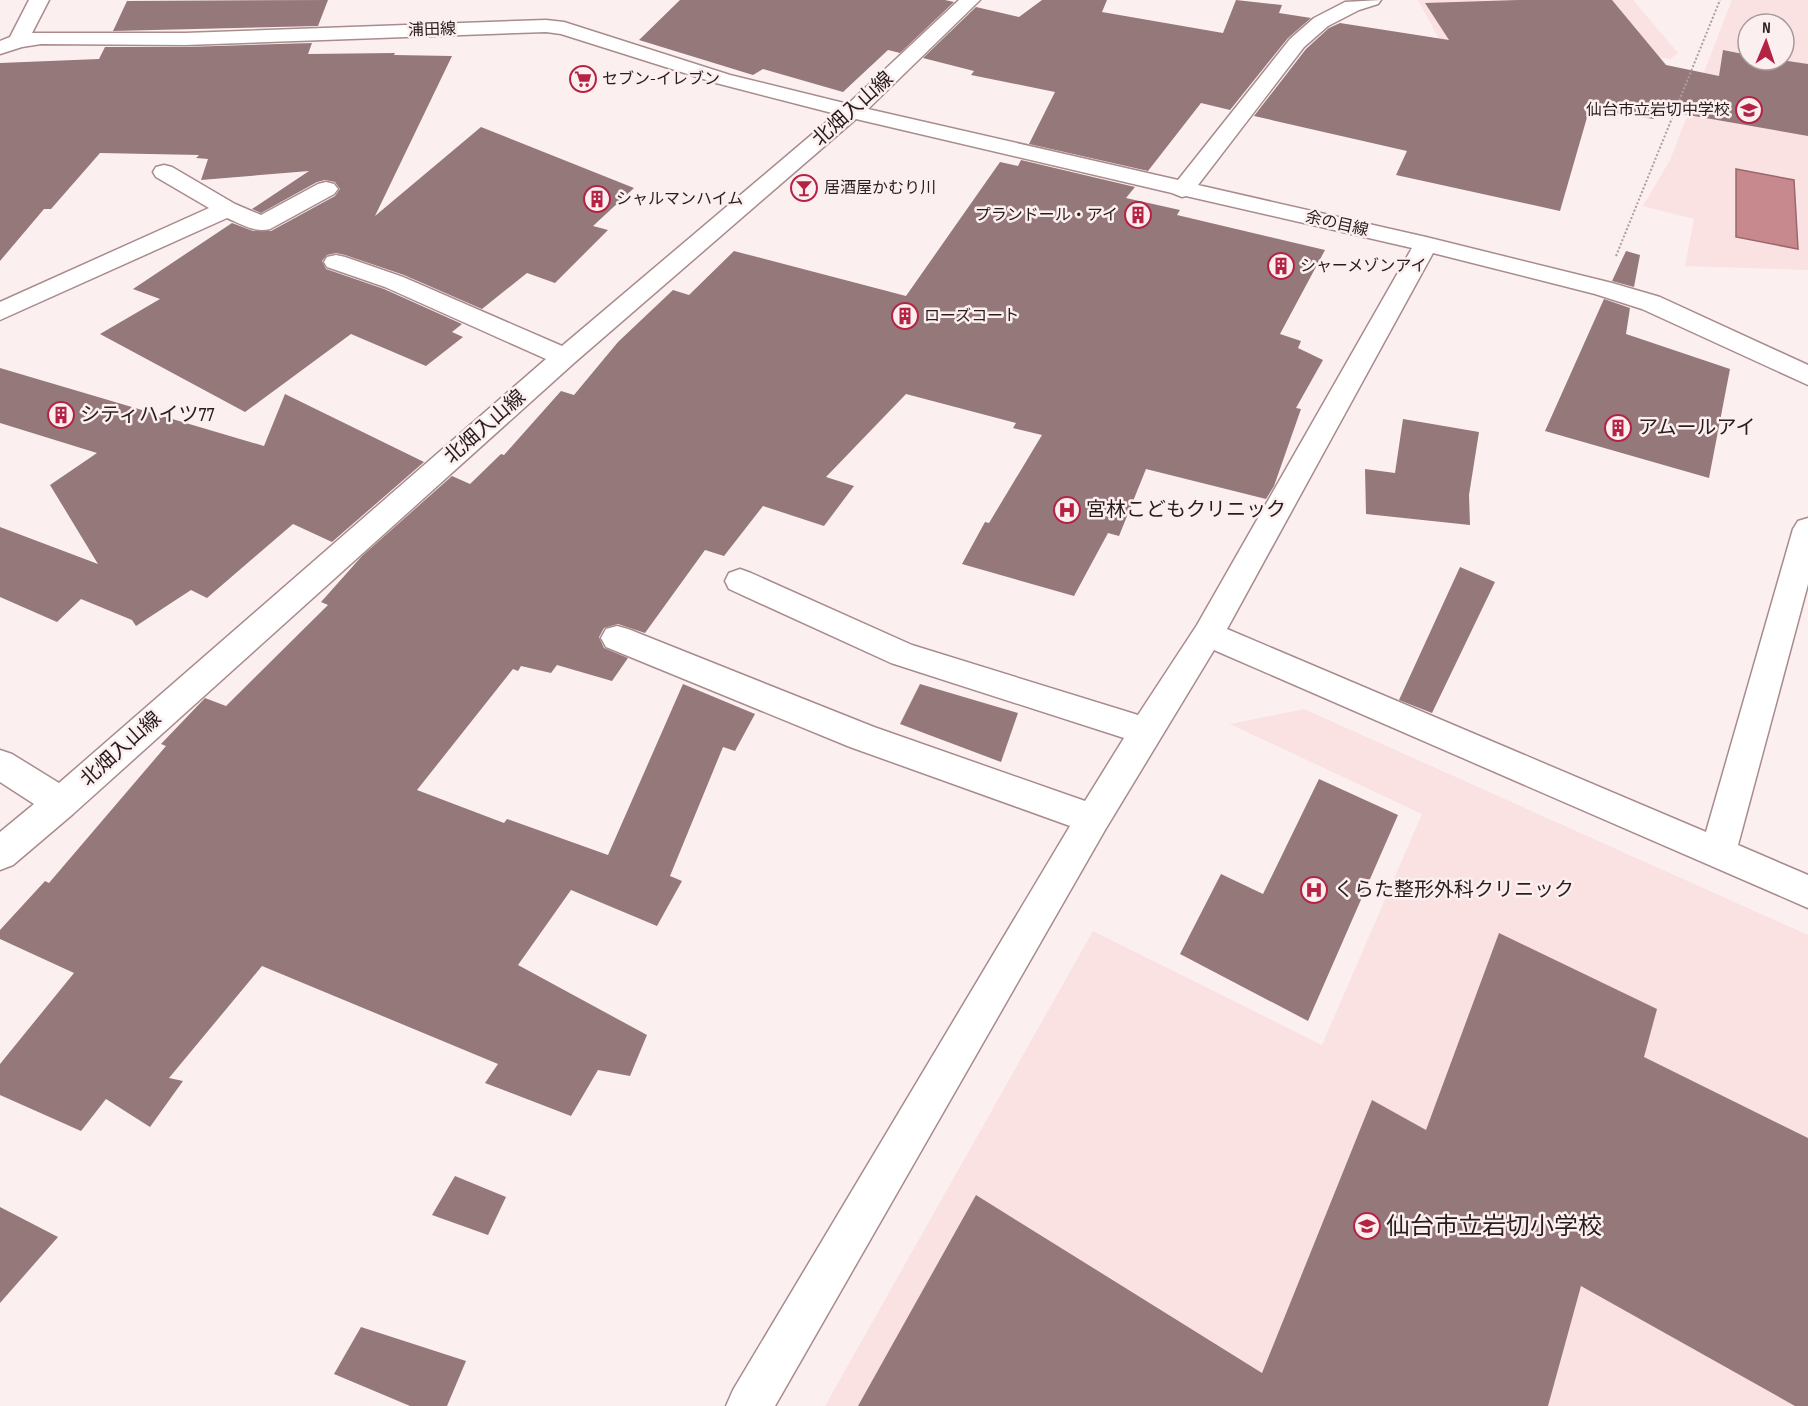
<svg xmlns="http://www.w3.org/2000/svg" width="1808" height="1406" viewBox="0 0 1808 1406" font-family="'Sofia Sans Condensed','Noto Sans JP',sans-serif">
<style>
.built{fill:#fae1e2;fill-rule:evenodd}
.water{fill:#c8898e;stroke:#98686c;stroke-width:1.5}
.building{fill:#95787a}
.lines{fill:none;stroke-linecap:round;stroke-linejoin:round}
.minor-casing{stroke:#a98b8d;stroke-width:3}
.path{stroke:#ab9fa0;stroke-width:2;stroke-dasharray:2 2;stroke-linecap:butt}
.minor{fill:#fff;fill-rule:evenodd}
.labels{text-anchor:middle;dominant-baseline:central;stroke-width:5;stroke-linejoin:round;paint-order:stroke}
.far-street-label{font-size:16px;fill:#281c1d;stroke:#fceff0}
.far-poi-label{font-size:16px;fill:#281c1d;stroke:#fceff0;text-anchor:start}
.street-label{font-size:20px;fill:#281c1d;stroke:#fceff0}
.poi-label{font-size:20px;fill:#281c1d;stroke:#fceff0;text-anchor:start}
.near-poi-label{font-size:24px;fill:#281c1d;stroke:#fceff0;text-anchor:start}
</style>
<rect width="100%" height="100%" fill="#fceff0"/>
<g class="built">
<path d="M1418 0H1633L1678 53 1670 59 1601 47 1440 41Z"/>
<path d="M1732 0H1808V270L1685 266 1694 219 1643 206 1670 160ZM1748 24H1784V60H1748Z"/>
<path d="M1304 709 1808 935V1406H825L1093 931 1322 1045 1422 814 1230 724Z"/>
</g>
<path class="water" d="M1736 169 1794 180 1798 249 1736 237Z"/>
<g class="building">
<path d="M328 0 318 26 113 31 127 1Z"/>
<path d="M680 0H945L954 2 900 53 888 50 843 92 763 69 753 75 639 40Z"/>
<path d="M1042 0H1107L1102 12 1223 33 1236 0 1282 5 1279 13 1311 18 1288 38 1230 110 1201 103 1148 171 1029 144 1055 92 971 75 974 71 923 58 976 7 1019 17Z"/>
<path d="M1518 0H1612L1666 65 1719 76 1723 50 1748 55V60H1781L1808 64V136L1654 109V119L1602 111 1600 117 1588 114 1560 211 1396 175 1407 151 1254 116 1306 49 1329 28 1340 23 1449 40 1425 3Z"/>
<path d="M312 43 308 54 395 53 394 55 452 56 375 216 481 127 634 188 593 226 608 230 555 283 527 273 482 309 404 275 345 255 336 253 327 255 322 261 326 269 384 289 462 324 452 332 463 337 426 366 351 334 245 412 100 334 160 299 133 289 232 223 253 231H271L335 196 340 189 335 182 325 180 317 182 261 213 252 209 309 171 201 180 208 159 196 158 199 155 100 153 51 209H44L0 261V63L99 59 105 47H185Z"/>
<path d="M1021 160 1135 187 1126 198 1180 210 1177 215 1325 250 1280 334 1301 341 1298 348 1323 360 1296 408 1301 409 1274 486 1266 499 1146 469 1119 536 1108 533 1074 596 962 564 985 522 989 523 1042 435 1013 428 1016 423 906 394 826 477 854 486 824 526 763 506 724 556 705 550 645 633 618 624 604 628 599 637 604 648 628 658 612 681 557 665 551 673 521 666 518 671 513 669 417 790 504 823 507 819 608 855 683 684 755 714 735 751 723 747 670 876 682 881 657 926 571 890 518 965 647 1035 630 1076 598 1070 571 1116 485 1083 498 1064 262 966 169 1078 183 1081 150 1127 106 1099 81 1131 0 1095V1064L74 973 0 939V930L45 881 49 883 166 746 161 744 205 698 226 706 328 605 321 602 362 556 452 476 470 484 501 454 504 455 561 391 574 395 618 342 673 290 689 295 734 251 906 296 1000 162 1018 166Z"/>
<path d="M1626 251 1640 255 1634 287 1612 281Z"/>
<path d="M1604 299 1630 308 1626 334 1730 369 1709 478 1545 431Z"/>
<path d="M0 368 264 446 285 394 424 462 332 542 293 524 207 598 191 590 136 626 132 620 81 599 57 622 0 597V527L98 564 50 485 97 453 0 423Z"/>
<path d="M1403 419 1479 432 1469 495 1470 525 1366 514 1365 469 1395 473Z"/>
<path d="M1460 567 1495 582 1432 713 1399 700Z"/>
<path d="M920 684 1018 713 1001 762 900 724Z"/>
<path d="M1319 779 1398 815 1308 1021 1180 954 1221 874 1263 894Z"/>
<path d="M1499 933 1657 1009 1644 1057 1808 1138V1406H1795L1581 1286 1548 1406H858L976 1195 1262 1373 1372 1100 1426 1130Z"/>
<path d="M455 1176 506 1197 488 1235 432 1215Z"/>
<path d="M0 1207 58 1237 0 1303Z"/>
<path d="M361 1327 466 1361 447 1406H410L334 1374Z"/>
</g>
<g class="lines">
<defs>
<g id="minor">
<path d="M29 0H49L32 33H185L546 20 564 22 730 75 848 104 959 0H980L868 109 1178 180 1290 39 1314 18 1345 2 1381 0 1378 4 1359 10 1328 26 1304 47 1198 185 1426 237 1612 283 1660 297 1808 365V385L1642 309 1595 294 1433 253 1227 629 1706 832 1793 529 1798 521 1808 518V584L1738 845 1808 875V908L1214 650 1105 830 775 1406H726L733 1390 1070 826 850 747 606 647 601 638 606 629 617 626 628 629 874 727 1085 801 1124 738 891 663 729 589 725 581 729 573 740 569 751 573 912 645 1138 715 1197 625 1412 248 1186 196 1182 197 1172 193 856 119 574 363 73 814 13 865 0 870V832L34 804 0 782V750L12 754 59 783 546 359 385 287 327 267 324 262 327 257 336 255 345 257 403 277 562 346 836 114 716 83 561 34 546 32 185 45 41 44 22 47 0 54V41L10 37Z"/>
<path d="M164 165 172 167 235 204 261 215 318 184 326 182 334 184 338 189 334 194 270 229C255 233 241 224 227 218L0 320V302L209 208 156 177 153 172 156 167Z"/>
</g>
</defs>
<use href="#minor" class="minor-casing"/>
<path class="path" d="M1616 256 1720 0"/>
<use href="#minor" class="minor"/>
</g>
<defs>
<symbol id="supermarket-ring" viewBox="-11 -11 22 22"><circle r="9.5" fill="#fceff0" stroke="#b52344" stroke-width="1.5"/><path d="M-6-5.5h2.5l.6 2H6L4.5 2H-2.5L-4.4-4H-6ZM-1.5 3.2a1.3 1.3 0 1 0 .1 0ZM3 3.2a1.3 1.3 0 1 0 .1 0Z" fill="#b52344"/></symbol>
<symbol id="school-ring" viewBox="-11 -11 22 22"><circle r="9.5" fill="#fceff0" stroke="#b52344" stroke-width="1.5"/><path d="M0-5L7-2L0 1L-7-2ZM-4 1L0 2.5L4 1V4Q0 6-4 4Z" fill="#b52344"/></symbol>
<symbol id="bar-ring" viewBox="-11 -11 22 22"><circle r="9.5" fill="#fceff0" stroke="#b52344" stroke-width="1.5"/><path d="M-6-5H6L.8 .8V4.5H3.5V6h-7V4.5H-.8V.8Z" fill="#b52344"/></symbol>
<symbol id="building-ring" viewBox="-11 -11 22 22"><circle r="9.5" fill="#fceff0" stroke="#b52344" stroke-width="1.5"/><path d="M-4-6H4V6H1V3H-1V6H-4ZM-2.5-4.3h1.7v1.8h-1.7ZM.8-4.3h1.7v1.8H.8ZM-2.5-1h1.7V.8h-1.7ZM.8-1h1.7V.8H.8Z" fill="#b52344"/></symbol>
<symbol id="hospital-ring" viewBox="-11 -11 22 22"><circle r="9.5" fill="#fceff0" stroke="#b52344" stroke-width="1.5"/><path d="M-5-5h3v3.5h4V-5h3V5h-3V1.5h-4V5h-3Z" fill="#b52344"/></symbol>
</defs>
<g fill-rule="evenodd">
<use href="#supermarket-ring" x="568" y="64" width="30" height="30"/>
<use href="#school-ring" x="1734" y="95" width="30" height="30"/>
<use href="#bar-ring" x="789" y="173" width="30" height="30"/>
<use href="#building-ring" x="582" y="184" width="30" height="30"/>
<use href="#building-ring" x="1123" y="200" width="30" height="30"/>
<use href="#building-ring" x="1266" y="251" width="30" height="30"/>
<use href="#building-ring" x="890" y="301" width="30" height="30"/>
<use href="#building-ring" x="46" y="400" width="30" height="30"/>
<use href="#building-ring" x="1603" y="413" width="30" height="30"/>
<use href="#hospital-ring" x="1052" y="495" width="30" height="30"/>
<use href="#hospital-ring" x="1299" y="875" width="30" height="30"/>
<use href="#school-ring" x="1352" y="1211" width="30" height="30"/>
</g>
<g class="labels">
<g class="far-street-label">
<text transform="translate(432 30) rotate(-2)">浦田線</text>
<text transform="translate(1337 224) rotate(13)">余の目線</text>
</g>
<g class="far-poi-label">
<text x="602" y="79">セブン-イレブン</text>
<text x="1730" y="110" text-anchor="end">仙台市立岩切中学校</text>
<text x="824" y="188">居酒屋かむり川</text>
<text x="616" y="199">シャルマンハイム</text>
<text x="1118" y="215" text-anchor="end">プランドール・アイ</text>
<text x="1300" y="266">シャーメゾンアイ</text>
<text x="924" y="316">ローズコート</text>
</g>
<g class="street-label">
<text transform="translate(853 109) rotate(-42)">北畑入山線</text>
<text transform="translate(485 427) rotate(-41)">北畑入山線</text>
<text transform="translate(121 749) rotate(-42)">北畑入山線</text>
</g>
<g class="poi-label">
<text x="80" y="415">シティハイツ77</text>
<text x="1638" y="428">アムールアイ</text>
<text x="1086" y="510">宮林こどもクリニック</text>
<text x="1334" y="890">くらた整形外科クリニック</text>
</g>
<g class="near-poi-label">
<text x="1386" y="1226">仙台市立岩切小学校</text>
</g>
</g>
<g transform="translate(1766 42) rotate(2)"><circle r="28" fill="#fceff0" stroke="#a79b9c" stroke-width="1.5"/>
<path d="M0-4.5L10 22L0 15L-10 22Z" fill="#b52344"/>
<text y="-9" font-size="16" font-weight="bold" text-anchor="middle" fill="#281c1d">N</text>
</g>
</svg>
